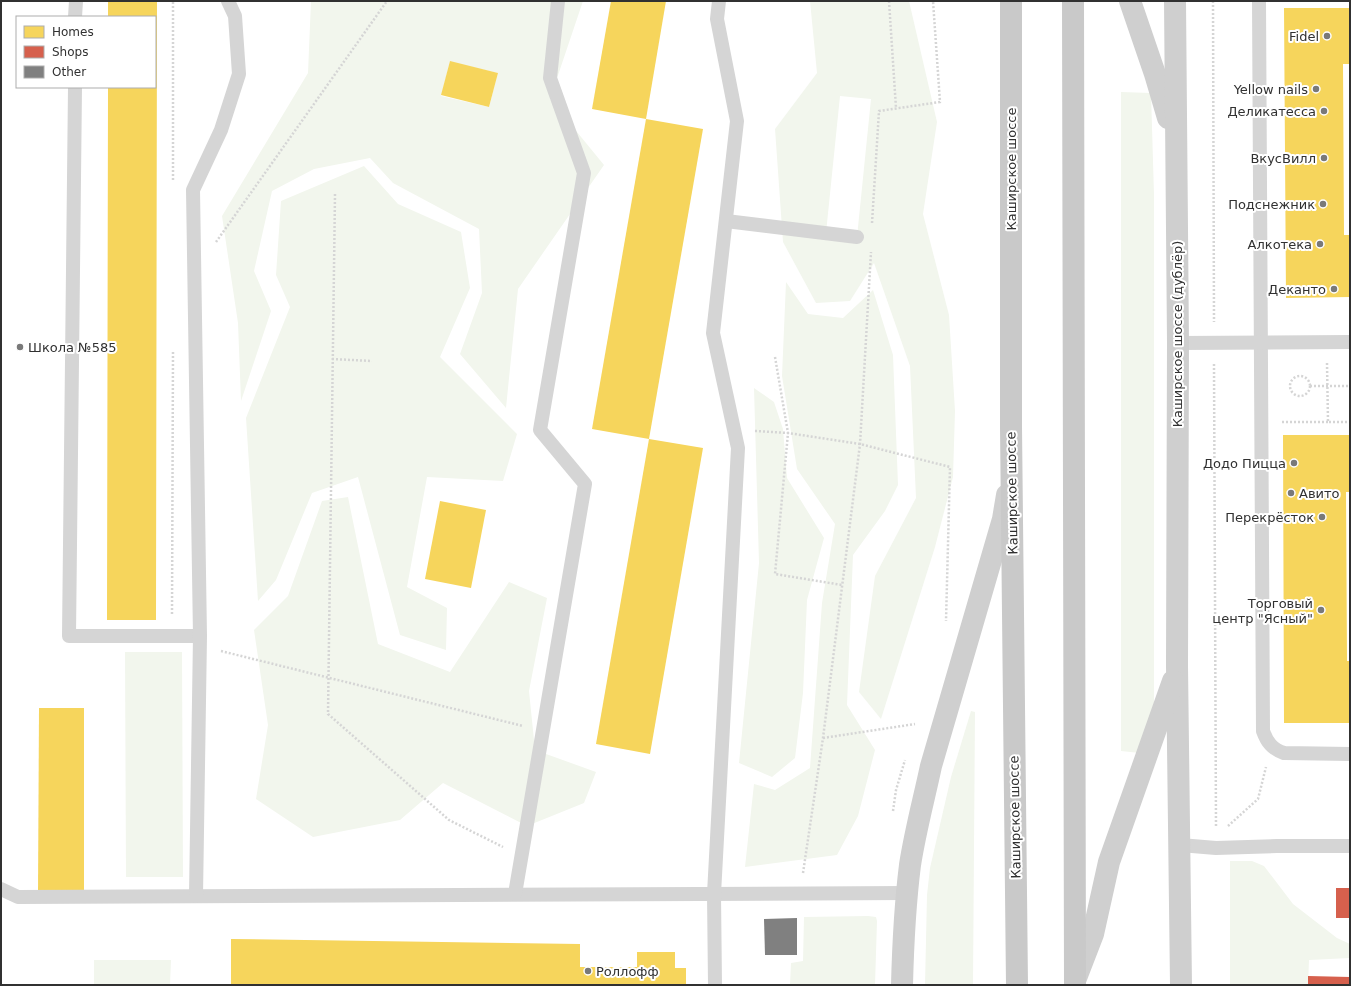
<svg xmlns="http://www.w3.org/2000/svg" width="1351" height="986" viewBox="0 0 1351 986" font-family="'DejaVu Sans',sans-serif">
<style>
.green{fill:#f2f6ed;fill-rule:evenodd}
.homes{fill:#f6d55c}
.shops{fill:#d6604d}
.building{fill:#808080}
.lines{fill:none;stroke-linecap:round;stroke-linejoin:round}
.path{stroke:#d5d5d5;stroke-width:2.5;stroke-dasharray:2 2;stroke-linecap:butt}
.service{stroke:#d5d5d5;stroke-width:14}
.secondary{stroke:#cfcfcf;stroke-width:22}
.primary{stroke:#c9c9c9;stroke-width:22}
.poi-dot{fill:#797979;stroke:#fff;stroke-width:1.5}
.labels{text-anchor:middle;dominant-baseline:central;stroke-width:4;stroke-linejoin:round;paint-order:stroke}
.poi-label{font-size:13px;fill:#313131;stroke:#fff;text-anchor:end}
.street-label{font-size:13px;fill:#313131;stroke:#fff}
</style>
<rect width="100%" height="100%" fill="#fff"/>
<g class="green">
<path d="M311 1H583L550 99 604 165 518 289 506 408 460 354 482 293 479 229 393 183 370 158 314 169 272 191 254 271 271 311 241 401 238 323 222 216 308 73ZM450 62 498 73 489 107 441 96Z"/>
<path d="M810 1H909L937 122 923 214 949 315 955 411 953 477 935 547 881 719 859 692 875 576 916 498 910 366 874 263 850 301 816 303 783 242 775 129 817 73ZM840 96 871 99 857 237 826 233Z"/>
<path d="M1121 92 1151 93 1154 195V707L1140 753 1121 751Z"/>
<path d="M364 166 398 204 461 232 470 288 440 357 517 434 503 481 427 477 407 587 447 608 446 650 400 635 358 477 312 493 276 580 258 601 246 418 290 307 276 275 281 201Z"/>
<path d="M786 282 808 314 843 318 873 290 893 355 898 485 885 511 853 555 847 705 875 750 858 816 837 855 745 867 754 784 775 790 810 768 822 603 835 524 797 469 782 376Z"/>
<path d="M754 388 774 402 783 429 787 478 824 538 807 600 803 693 795 758 772 777 739 763 759 563Z"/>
<path d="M348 497 378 644 450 672 509 582 547 598 529 691 535 750 596 772 584 803 527 826 443 783 400 820 313 837 256 799 268 725 254 630 288 596 322 501Z"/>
<path d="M125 652H182L183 877H126Z"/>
<path d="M971 711 975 712 973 985H925L927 895 930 868 951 777Z"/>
<path d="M1230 861H1252L1264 866 1293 904 1337 938 1350 944V958L1309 960 1308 985H1230Z"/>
<path d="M868 916 876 917 877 921 875 985H790L791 963 803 961 804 917Z"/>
<path d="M94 960H171L170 985H94Z"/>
</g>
<g class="homes">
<path d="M108 1H157L156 620H107L108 87H155V17H108Z"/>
<path d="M611 1H666L646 119 592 109Z"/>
<path d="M1284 8H1350V64H1343L1344 235H1350V297L1286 298Z"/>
<path d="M450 61 498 73 489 107 441 95Z"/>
<path d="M646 119 703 129 649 439 592 429Z"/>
<path d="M1283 435H1350V492H1346L1347 661H1350V723H1284Z"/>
<path d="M649 439 703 448 650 754 596 744Z"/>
<path d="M440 501 486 510 471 588 425 579Z"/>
<path d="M39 708H84V894H38Z"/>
<path d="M231 939 580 944V967H637V952H675V968H686V985H231Z"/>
</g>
<g class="shops">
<rect x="1336" y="888" width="14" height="30"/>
<path d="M1308 976 1350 977V985H1308Z"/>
</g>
<path class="building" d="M797 918V955H765L764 919Z"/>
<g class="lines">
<g class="path">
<path d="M889 1 896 108"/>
<path d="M1213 1 1214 322"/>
<path d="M173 180V1"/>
<path d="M335 194 328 714 449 820 503 847"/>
<path d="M872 223 879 111 940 102 933 1"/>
<path d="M216 242 387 1"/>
<path d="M775 357 788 433 775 574 842 585"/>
<path d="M332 359 372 361"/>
<path d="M1327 363 1328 422H1350"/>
<path d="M1214 364 1216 827"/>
<circle cx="1300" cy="386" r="10"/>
<path d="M1310 386H1350"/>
<path d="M1282 422H1328"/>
<path d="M755 431 788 433 860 444 950 467 946 621"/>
<path d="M172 614 173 351"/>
<path d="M221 651 523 726"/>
<path d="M823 738 915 724"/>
<path d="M893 811 896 790 905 760"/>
<path d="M1228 826 1258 799 1266 767"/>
<path d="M803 873 823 738 860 444 871 252"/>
</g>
<g class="service">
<path d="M1259 1 1263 731C1267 742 1272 749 1284 753L1350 754"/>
<path d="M75 17 76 1"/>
<path d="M75 87 69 636H200"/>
<path d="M726 221 857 237"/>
<path d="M1178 343 1350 342"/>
<path d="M1180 845 1216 848 1277 846H1350"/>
<path d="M1 889 18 897 907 893"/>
<path d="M515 894 585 484 540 430 584 173 550 78 558 1"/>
<path d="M196 896 200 636 193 190 221 130 239 74 235 16 228 1"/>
<path d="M715 985 714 894 738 448 713 333 737 121 717 19 719 1"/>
</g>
<g class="secondary">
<path d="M1130 1 1155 74 1168 118"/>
<path d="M1175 1 1178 343 1177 666 1181 985"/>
<path d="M1076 978 1093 934 1109 862 1173 681"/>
<path d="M902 985C903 945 905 905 910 865 915 832 924 799 931 766L1003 519 1007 495"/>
</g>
<g class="primary">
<path d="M1011 1V427L1017 985"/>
<path d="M1073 1 1075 985"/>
</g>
</g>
<g class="poi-dot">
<circle cx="1327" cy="36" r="4"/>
<circle cx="1316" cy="89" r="4"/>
<circle cx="1324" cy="111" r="4"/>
<circle cx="1324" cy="158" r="4"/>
<circle cx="1323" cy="204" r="4"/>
<circle cx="1320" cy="244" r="4"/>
<circle cx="1334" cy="289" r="4"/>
<circle cx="20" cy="347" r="4"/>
<circle cx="1294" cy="463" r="4"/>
<circle cx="1291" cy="493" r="4"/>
<circle cx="1322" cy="517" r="4"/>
<circle cx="1321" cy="610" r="4"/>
<circle cx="588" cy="971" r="4"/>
</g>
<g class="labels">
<g class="poi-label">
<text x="1319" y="36">Fidel</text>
<text x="1308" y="89">Yellow nails</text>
<text x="1316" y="111">Деликатесса</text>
<text x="1316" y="158">ВкусВилл</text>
<text x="1315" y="204">Подснежник</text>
<text x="1312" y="244">Алкотека</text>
<text x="1326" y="289">Деканто</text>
<text x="28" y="347" text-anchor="start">Школа №585</text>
<text x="1286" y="463">Додо Пицца</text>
<text x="1299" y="493" text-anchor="start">Авито</text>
<text x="1314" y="517">Перекрёсток</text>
<text x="1313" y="603">Торговый<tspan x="1313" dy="15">центр "Ясный"</tspan></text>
<text x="596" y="971" text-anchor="start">Роллофф</text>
</g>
<g class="street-label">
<text transform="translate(1011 169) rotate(-90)">Каширское шоссе</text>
<text transform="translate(1177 334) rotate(-90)">Каширское шоссе (дублёр)</text>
<text transform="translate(1012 493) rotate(-91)">Каширское шоссе</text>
<text transform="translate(1015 817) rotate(-91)">Каширское шоссе</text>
</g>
</g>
<rect width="1351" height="986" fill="none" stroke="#313131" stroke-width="4"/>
<rect x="16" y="16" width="140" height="72" fill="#ffffff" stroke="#adadad"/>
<rect x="24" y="26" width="20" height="12" fill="#f6d55c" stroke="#adadad"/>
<text x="52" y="36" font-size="12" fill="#313131">Homes</text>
<rect x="24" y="46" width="20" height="12" fill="#d6604d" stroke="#adadad"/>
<text x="52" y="56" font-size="12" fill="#313131">Shops</text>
<rect x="24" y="66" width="20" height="12" fill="#808080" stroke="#adadad"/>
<text x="52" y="76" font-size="12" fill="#313131">Other</text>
</svg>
